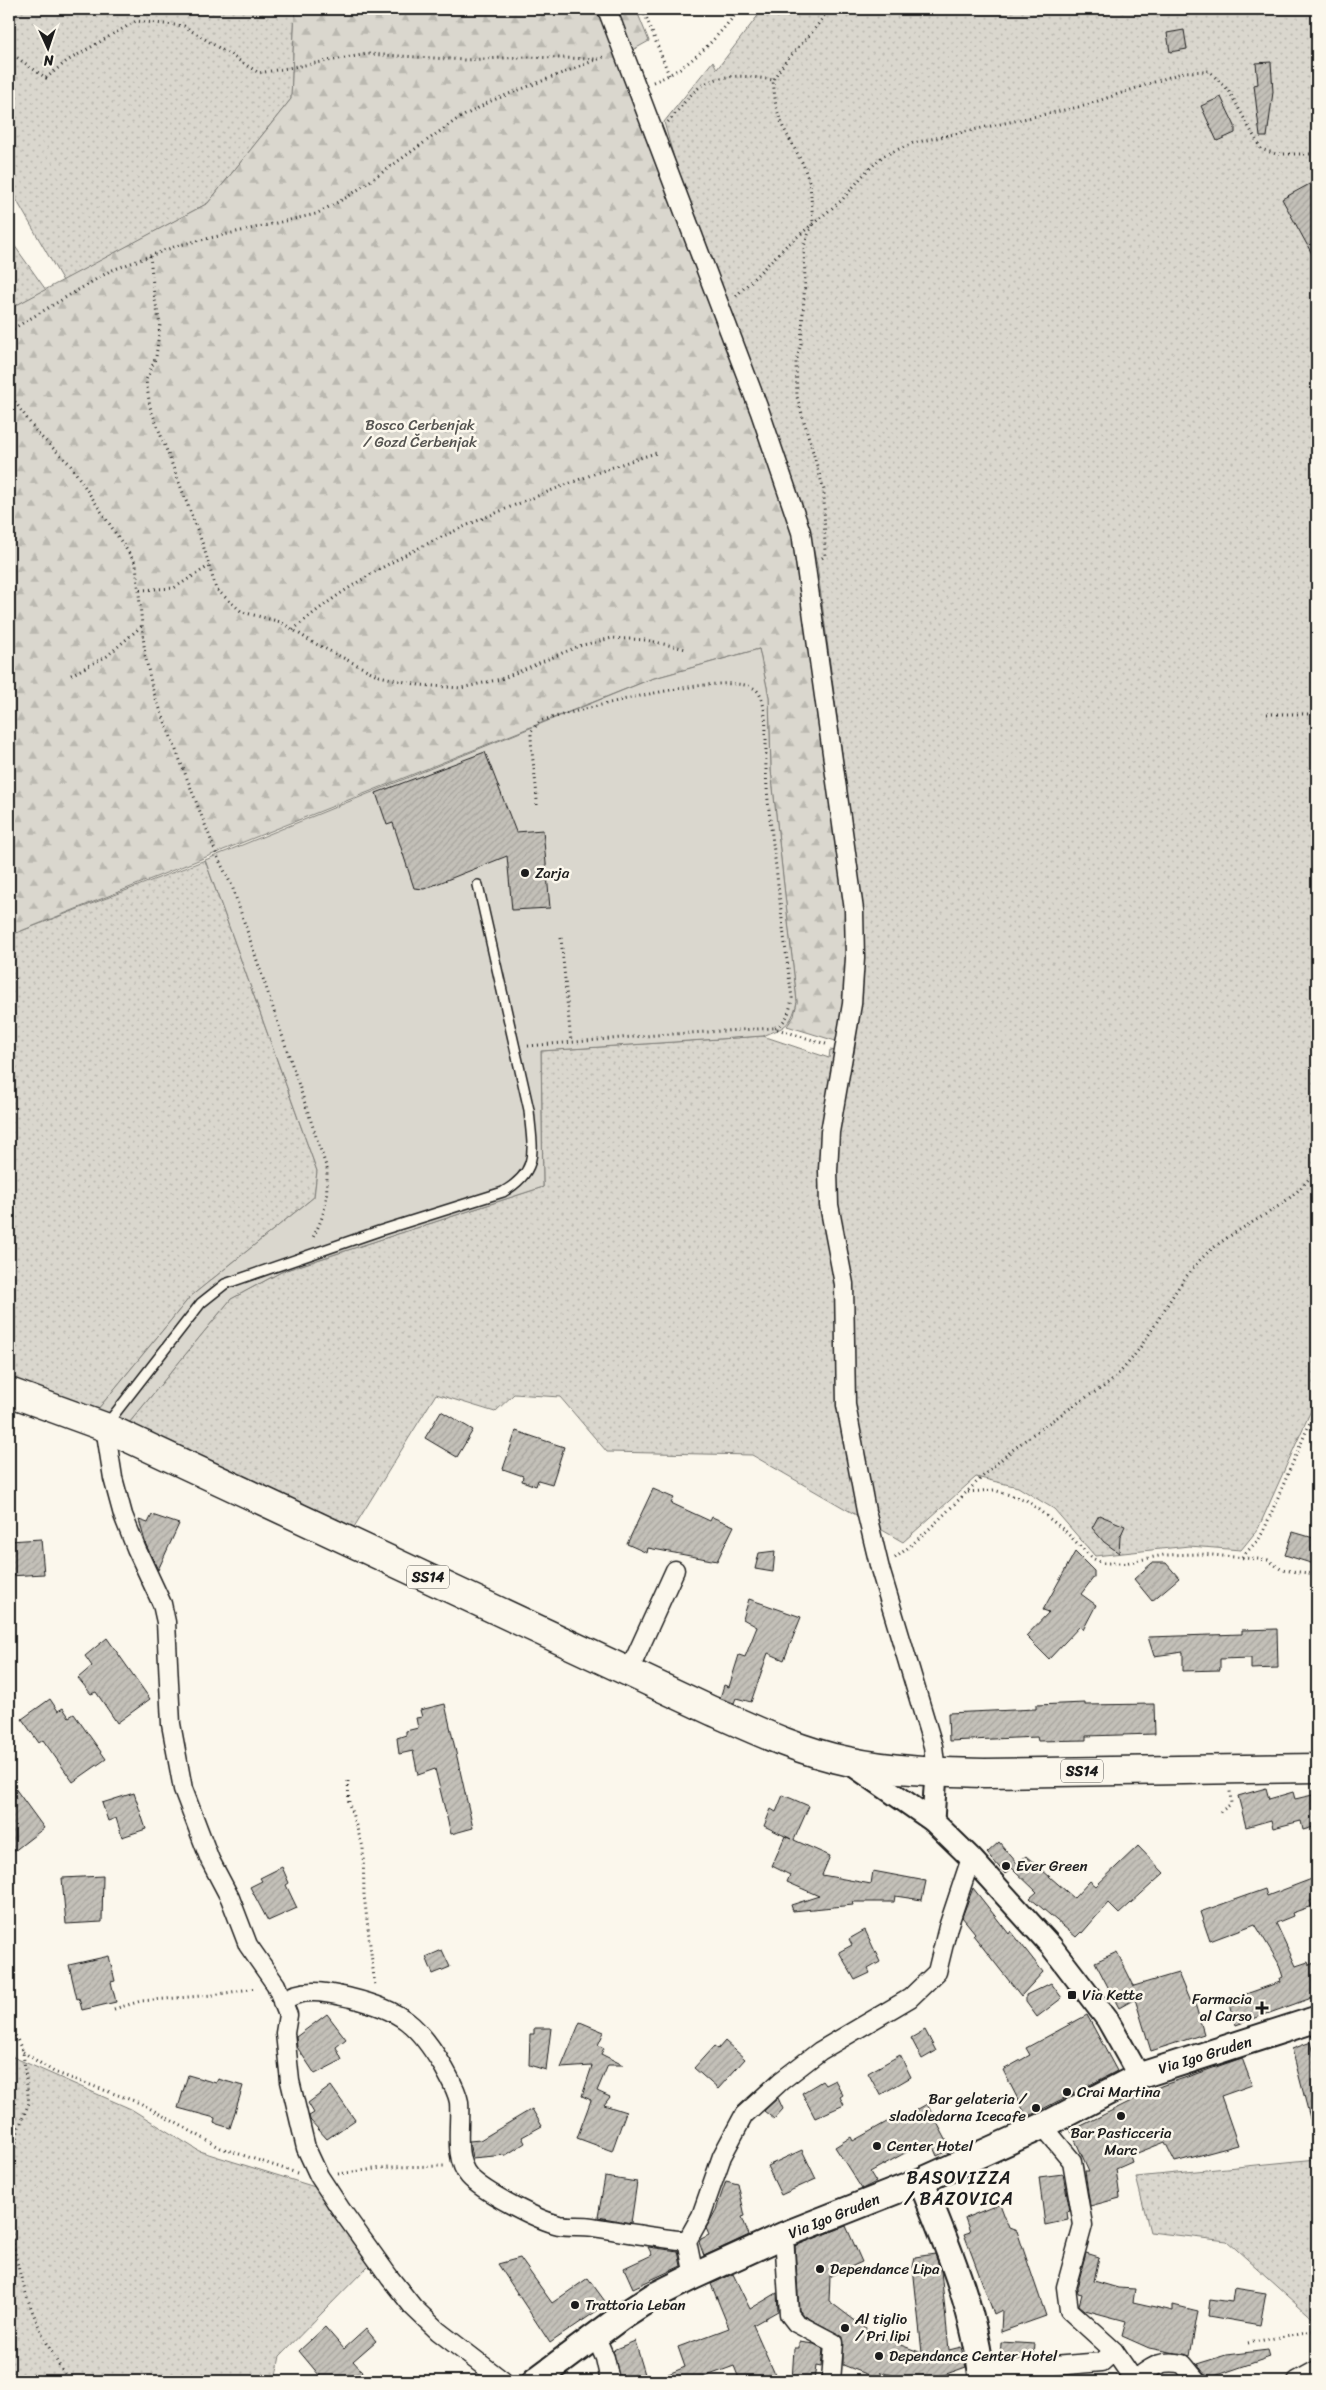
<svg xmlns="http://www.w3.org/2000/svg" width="1326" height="2390" viewBox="0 0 1326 2390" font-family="Sriracha,sans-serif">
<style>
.grass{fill:url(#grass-dots);stroke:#7b7a75}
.forest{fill:url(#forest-firs);stroke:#7b7a75}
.pitch{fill:#dad7ce;stroke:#7b7a75}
.building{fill:url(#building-hatch);stroke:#1c1c1c}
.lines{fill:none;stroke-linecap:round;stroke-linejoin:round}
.service-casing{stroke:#1c1c1c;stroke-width:12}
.minor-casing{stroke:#1c1c1c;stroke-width:21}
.tertiary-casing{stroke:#1c1c1c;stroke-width:25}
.secondary-casing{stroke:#1c1c1c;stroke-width:29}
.primary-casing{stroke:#1c1c1c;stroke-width:31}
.path{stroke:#1c1c1c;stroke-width:3;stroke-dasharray:1 4;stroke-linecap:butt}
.service{stroke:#fbf7ec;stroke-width:9}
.minor{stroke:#fbf7ec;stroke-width:18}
.tertiary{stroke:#fbf7ec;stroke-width:21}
.secondary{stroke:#fbf7ec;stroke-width:25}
.primary{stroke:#fbf7ec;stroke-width:28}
.poi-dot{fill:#1c1c1c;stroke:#fbf7ec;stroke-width:2}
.labels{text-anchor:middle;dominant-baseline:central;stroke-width:5;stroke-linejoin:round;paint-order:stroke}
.shield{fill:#fbf7ec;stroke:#5f5e5a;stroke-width:1}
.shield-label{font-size:14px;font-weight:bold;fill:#1c1c1c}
.park-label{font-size:15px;fill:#555451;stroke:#fbf7ec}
.poi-label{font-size:15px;fill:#1c1c1c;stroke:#fbf7ec;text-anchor:start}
.street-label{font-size:15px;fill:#1c1c1c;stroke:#fbf7ec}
.quarter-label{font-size:18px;letter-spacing:1px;fill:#1c1c1c;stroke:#fbf7ec}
</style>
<defs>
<pattern id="grass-dots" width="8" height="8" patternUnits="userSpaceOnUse" patternTransform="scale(1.25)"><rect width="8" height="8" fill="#dad7ce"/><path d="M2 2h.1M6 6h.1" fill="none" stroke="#bab8b0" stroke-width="1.8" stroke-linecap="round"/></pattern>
<pattern id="forest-firs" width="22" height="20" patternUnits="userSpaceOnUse" patternTransform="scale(1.25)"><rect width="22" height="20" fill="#dad7ce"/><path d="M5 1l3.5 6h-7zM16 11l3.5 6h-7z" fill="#bab8b0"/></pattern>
<pattern id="building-hatch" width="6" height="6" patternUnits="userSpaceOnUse" patternTransform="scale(1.25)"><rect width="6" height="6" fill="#c3c0b8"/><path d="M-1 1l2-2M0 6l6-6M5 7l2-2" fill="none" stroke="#a7a49e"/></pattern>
</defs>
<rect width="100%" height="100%" fill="#fbf7ec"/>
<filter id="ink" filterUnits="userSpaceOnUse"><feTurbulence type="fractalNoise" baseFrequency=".02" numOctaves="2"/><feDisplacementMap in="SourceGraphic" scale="10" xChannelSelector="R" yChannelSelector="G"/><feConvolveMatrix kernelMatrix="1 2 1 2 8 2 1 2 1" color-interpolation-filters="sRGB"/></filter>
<g filter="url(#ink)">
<g class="grass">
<path d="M9 9H295L291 99 208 203 63 281 9 187Z"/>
<path d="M763 9H1317V1397L1258 1529 1241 1550 1189 1546 1095 1556 1054 1509 1018 1487 976 1477 903 1542 752 1455 607 1452 560 1397 514 1394 495 1412 436 1394 354 1527 129 1423 231 1299 283 1271 543 1187 541 1051 763 1036 829 1058 830 1050 854 1054 863 983 862 905 817 565 808 525 681 184 664 122 713 61 717 69Z"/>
<path d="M9 238 46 290 9 309Z"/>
<path d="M205 860 317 1171 314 1197 190 1297 98 1409 9 1377V924L16 933Z"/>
<path d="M9 2050 13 2057 131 2109 199 2151 315 2187 369 2265 280 2356 275 2381H9Z"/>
<path d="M1317 2159V2322L1227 2241 1150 2232 1136 2177Z"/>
</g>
<g class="forest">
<path d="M295 9H599L779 484 794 534 842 849 848 941 845 1002 839 1042 787 1026 794 1016 797 1002 771 770 769 697 759 649 651 679 16 933 9 924V309L208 203 291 99Z"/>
<path d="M615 9H636L649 41 631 51Z"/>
</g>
<path class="pitch" d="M759 649 769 697 771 770 797 1002C791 1026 785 1027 763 1036L541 1051 543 1187 283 1271 231 1299 129 1423 98 1409 190 1297 314 1197 317 1171 205 860 651 679Z"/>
<g class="building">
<path d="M1184 30 1187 49 1170 52 1167 33Z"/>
<path d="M1271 62 1273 92 1267 137H1260L1254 85 1258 84 1256 63Z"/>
<path d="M1221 97 1235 126V133L1217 141 1201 106Z"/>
<path d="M1317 180V263L1282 199Z"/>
<path d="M485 752 516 832 543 830 550 908 512 910 507 856 424 889 414 888 393 823 387 825 376 793Z"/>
<path d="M441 1411 473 1430 457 1457 425 1438Z"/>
<path d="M516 1431 564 1447 552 1484 538 1480 536 1486 522 1481 523 1476 503 1469Z"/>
<path d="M653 1489 674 1498 671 1503 710 1521 712 1517 734 1526 717 1561 648 1548 647 1553 627 1544Z"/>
<path d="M152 1515 179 1524 158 1570 146 1545 139 1520 148 1523Z"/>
<path d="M1099 1515 1125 1526 1120 1537 1119 1553 1104 1542 1092 1528Z"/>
<path d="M1293 1532 1317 1539V1565L1285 1555Z"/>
<path d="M41 1539 44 1574 9 1576V1541Z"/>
<path d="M775 1551 773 1572 755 1569 759 1553Z"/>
<path d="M1075 1552 1094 1571V1577L1081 1594 1096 1605 1083 1630 1080 1626 1049 1659 1026 1636 1049 1612 1043 1610Z"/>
<path d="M1152 1563H1166L1179 1578 1152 1601 1134 1579Z"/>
<path d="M749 1599 801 1617 784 1660 768 1653 751 1702 736 1698 734 1703 720 1698 724 1685 729 1687 739 1655 745 1657 757 1627 743 1619Z"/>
<path d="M1277 1629 1278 1668 1251 1669V1658L1220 1659V1670L1183 1671V1652L1154 1656 1148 1637 1242 1634V1630Z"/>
<path d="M107 1638 150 1699 117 1723 96 1692 91 1694 78 1678 92 1666 85 1656Z"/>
<path d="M50 1699 58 1711 63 1708 69 1717 74 1714 106 1759 73 1782 43 1740 39 1743 22 1719Z"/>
<path d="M1085 1703V1705L1154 1704 1155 1734 1086 1736V1740L1038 1741 1037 1737 949 1741 948 1713 1036 1709V1705Z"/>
<path d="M445 1704 473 1828 451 1834 435 1769 418 1775 413 1751 399 1754 397 1738 406 1735V1731L418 1728 416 1718 422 1717 420 1710Z"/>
<path d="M9 1780 44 1828 9 1855Z"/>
<path d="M1266 1788 1269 1799 1293 1792 1295 1799 1317 1794V1826L1303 1830 1301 1821 1273 1828 1271 1820 1246 1827 1238 1796Z"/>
<path d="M134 1793 146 1829 122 1837 116 1818 108 1821 102 1803Z"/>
<path d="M783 1795 809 1806 794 1840 830 1856 822 1875 871 1884 873 1871 926 1881 922 1900 895 1896 894 1902H852L853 1905 793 1911 791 1905 819 1896 787 1882 790 1875 772 1866 785 1836 791 1839 764 1826 771 1809 776 1812Z"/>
<path d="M999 1842 1017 1863 1026 1856 1074 1898 1090 1881 1096 1886 1138 1846 1164 1873 1119 1914 1108 1903 1082 1933 1081 1932 1076 1937 1030 1898 1037 1892 1012 1868 1005 1874 987 1853Z"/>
<path d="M282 1867 289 1883 286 1885 297 1908 268 1921 250 1887 262 1881 260 1878Z"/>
<path d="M103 1876 102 1922 66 1924 62 1878Z"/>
<path d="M1317 1877V1898L1310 1901 1312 1906 1292 1913 1293 1916 1276 1923 1296 1966 1308 1962 1309 1965 1317 1962V1996L1236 2025 1229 2000 1280 1982 1279 1979 1283 1977 1278 1962 1255 1924 1210 1941 1200 1912 1265 1889 1267 1896Z"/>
<path d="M973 1888 1009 1934 1011 1931 1043 1972 1021 1996 973 1935 975 1933 962 1917Z"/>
<path d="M865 1930 880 1962 868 1969 870 1973 855 1980 839 1952 852 1945 849 1939Z"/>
<path d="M442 1950 450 1967 433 1974 426 1957Z"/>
<path d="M1117 1952 1134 1986 1178 1973 1190 2002 1194 2000 1204 2034 1151 2051 1135 1999 1119 2008 1095 1962Z"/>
<path d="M109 1956 115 1981 111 1982 116 2002 82 2010 79 1998 77 1999 69 1965Z"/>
<path d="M1051 1983 1062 1998 1037 2017 1026 2002V1995Z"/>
<path d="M327 2014 346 2039 336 2047 342 2060 315 2074 297 2047 296 2037Z"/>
<path d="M1087 2015 1117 2071 1027 2117 1003 2070 1030 2055 1026 2048Z"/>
<path d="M580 2022 604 2032 598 2045 604 2048 601 2054 623 2065H608L597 2091 610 2097 604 2105 626 2112 612 2151 577 2138 591 2100 582 2096 592 2066 561 2068Z"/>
<path d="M534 2028H551L546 2070 529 2065 530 2034H534Z"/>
<path d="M925 2030 936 2051 922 2059 911 2038Z"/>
<path d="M725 2041 745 2059 718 2089 694 2068 714 2046 718 2049Z"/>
<path d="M1311 2042 1317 2065V2125L1312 2126 1292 2049Z"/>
<path d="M900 2055 911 2077 880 2095 868 2073Z"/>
<path d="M1242 2058 1252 2085 1221 2096 1238 2145 1175 2162 1165 2142 1130 2156 1132 2162 1116 2169 1120 2198 1090 2206 1085 2171H1089L1071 2131 1161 2086Z"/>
<path d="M188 2075 216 2083 218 2079 243 2086 230 2128 214 2123 215 2118 178 2108Z"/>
<path d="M835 2080 843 2095 840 2097 844 2105 815 2118 802 2093 822 2081 825 2085Z"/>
<path d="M331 2086 355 2120 327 2139 310 2120 309 2116 314 2113 308 2103Z"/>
<path d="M778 2098 783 2109 774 2119 764 2111Z"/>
<path d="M927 2104 951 2149 937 2156 932 2145 927 2147 925 2142 870 2172 876 2182 862 2189 835 2147 851 2137 853 2141 901 2114 902 2118Z"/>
<path d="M532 2109 542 2126 522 2137 525 2143 506 2155 472 2158 469 2141 480 2140Z"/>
<path d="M802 2150 816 2179 781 2195 767 2166Z"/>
<path d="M1063 2174 1070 2211 1067 2212 1068 2220 1045 2225 1039 2177Z"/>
<path d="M605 2177 637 2182 631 2223 598 2217Z"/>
<path d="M726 2181 738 2184 745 2216 742 2217 749 2235 704 2256 699 2242 701 2239 709 2235 706 2228 716 2210Z"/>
<path d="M1000 2204 1009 2228 1017 2231 1046 2316 1001 2332 1002 2310 994 2314 964 2234 970 2232 965 2218Z"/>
<path d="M846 2226 862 2262 830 2276 829 2301 874 2335 922 2353 913 2267 915 2257 935 2254 941 2271 949 2350 961 2347 966 2367 938 2377 940 2381H914L880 2372 877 2378 843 2365V2337L803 2315 799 2310 795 2246Z"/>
<path d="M648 2247 678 2251 681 2266 633 2288 624 2268 652 2255Z"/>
<path d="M1086 2253 1099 2257 1094 2281 1118 2288 1135 2289 1133 2302 1173 2311V2305L1198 2311 1190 2356 1149 2348 1122 2336 1126 2321 1085 2310 1079 2305 1082 2294 1078 2293 1077 2288Z"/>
<path d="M520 2258 552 2303 588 2278 607 2304 550 2343 498 2264Z"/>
<path d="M733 2274 750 2309 777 2293 778 2311 753 2325 778 2381H740L734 2366 693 2381H652L685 2367 678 2347 729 2328 711 2284Z"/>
<path d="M1234 2288 1266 2293 1260 2325 1208 2316 1210 2299 1232 2302Z"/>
<path d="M325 2327 344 2349 366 2329 376 2341 353 2361 371 2381H324L299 2351Z"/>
<path d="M635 2341 647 2381H620L613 2350Z"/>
<path d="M799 2342 814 2344 823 2349 821 2367 816 2366 814 2381H792L794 2348H799Z"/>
<path d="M1001 2342 1035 2344 1034 2357 1000 2360Z"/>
<path d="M1268 2350 1270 2357 1212 2377 1204 2373 1197 2364 1226 2355Z"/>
</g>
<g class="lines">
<defs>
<path id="service" d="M106 1425 201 1303 225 1284 379 1231 503 1192C541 1170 532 1149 529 1110L478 885"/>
<g id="minor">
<path d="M607 9 760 412 801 532 854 910 855 958 852 1004 830 1132 828 1171 829 1205 844 1284 846 1405 866 1511 880 1569 933 1746 936 1772"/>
<path d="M105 1427 113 1478 123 1515 136 1548 162 1604 166 1622 171 1724 183 1789 210 1860 230 1898 248 1945 276 1985 288 2015 285 2033 290 2081 306 2148 319 2176 340 2208 390 2278 413 2307 438 2331 503 2381"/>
<path d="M629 1671 675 1570"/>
<path d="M282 2002C302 1986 328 1993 351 1998 401 2010 418 2024 444 2068 450 2079 457 2090 459 2102 461 2125 453 2158 469 2176 483 2192 538 2220 559 2225 570 2227 582 2225 593 2227 624 2232 655 2238 687 2241"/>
<path d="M1043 2126 1072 2161 1083 2225 1066 2287 1069 2310 1114 2351 1134 2380C1152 2367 1160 2359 1183 2364L1197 2381"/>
<path d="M784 2235 789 2314 796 2323 834 2343 831 2381"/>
<path d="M694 2276 687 2241 701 2216 722 2156 744 2115 781 2081 820 2051 910 1998 937 1972 948 1927 971 1858"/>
<path d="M595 2335 605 2358 610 2381"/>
<path d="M981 2372 1102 2362 1114 2351"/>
<path d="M1297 2381 1317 2370"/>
</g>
<g id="tertiary">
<path d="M851 1764 933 1821 971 1858 1051 1946 1107 2019 1139 2076"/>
<path d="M933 1821 936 1772"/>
</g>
<g id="secondary">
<path d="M921 2181C947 2245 976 2312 982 2381"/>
<path d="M535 2381 621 2317 652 2297 694 2276 784 2235 921 2181 1043 2126 1139 2076 1317 2019"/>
</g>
<path id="primary" d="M9 1392 105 1427 710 1710C755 1730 799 1751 847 1761 892 1771 939 1772 985 1773L1317 1768"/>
</defs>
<use href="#service" class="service-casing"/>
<use href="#minor" class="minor-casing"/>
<use href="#tertiary" class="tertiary-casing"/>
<use href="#secondary" class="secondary-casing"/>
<use href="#primary" class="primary-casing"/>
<g class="path">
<path d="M643 9 669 75"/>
<path d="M9 52 46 78 67 61 136 21 184 26 259 73 368 54 465 60 526 57 596 59"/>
<path d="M653 82C691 68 715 39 740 9"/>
<path d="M668 122C678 112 687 96 700 87 721 72 749 76 773 80"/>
<path d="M150 256 154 294 160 325 156 357 146 380 150 407 203 545 216 589 242 612 281 622 312 642 379 676 419 685 461 688 501 679 579 646 612 638 646 640 686 649"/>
<path d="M736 296 786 246 842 200 866 172 883 156 913 143 1083 106 1184 72 1209 71 1229 91 1261 149 1276 154H1317"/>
<path d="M9 337 11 330 110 271 179 245 316 214 349 196 456 120 491 101 606 56"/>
<path d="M9 388 13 399 38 434 69 463 136 564 145 655 153 691 218 858 232 886 327 1169C327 1199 327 1212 312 1239"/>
<path d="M822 558 825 556 824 490 797 397 796 362 801 344 805 282 804 246 813 222 810 184 803 164 783 127 776 107 773 80C788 53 814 36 828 9"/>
<path d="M140 590 174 588 209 566"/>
<path d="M293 630C363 569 450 531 535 497 575 481 615 465 656 453"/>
<path d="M71 675 107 656 143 625"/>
<path d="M1267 714H1317"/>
<path d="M537 805C537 780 531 758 531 732L540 721C577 711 727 669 755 689 770 699 765 751 766 769 767 802 772 834 776 867 781 911 786 955 792 998 789 1013 788 1021 774 1028"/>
<path d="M561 938 571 1042"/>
<path d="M528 1046 656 1035 774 1028 829 1045"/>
<path d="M968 1492 994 1490 1026 1500 1064 1530 1092 1558 1102 1563H1125L1164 1555 1201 1554 1268 1560 1282 1570 1317 1574"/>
<path d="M1242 1557 1259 1539 1264 1530 1317 1406"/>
<path d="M895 1558C936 1527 969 1486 1009 1453 1033 1433 1059 1416 1085 1398 1094 1392 1106 1387 1113 1379 1152 1343 1168 1291 1205 1255 1240 1222 1291 1211 1317 1167"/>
<path d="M348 1781 349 1804 363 1847 364 1895 375 1986"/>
<path d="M1220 1812 1231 1804 1230 1791"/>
<path d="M114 2009 141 2001 213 1995 256 1988"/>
<path d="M9 2022 23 2052 29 2103 19 2127 9 2175"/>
<path d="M23 2052 54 2072 140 2103 221 2148 300 2174"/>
<path d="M338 2174 389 2167 444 2166"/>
<path d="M9 2209C14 2273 34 2327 69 2381"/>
<path d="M1248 2343 1317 2330"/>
</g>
<use href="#service" class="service"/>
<use href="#minor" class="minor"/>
<use href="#tertiary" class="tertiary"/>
<use href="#secondary" class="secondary"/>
<use href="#primary" class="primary"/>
</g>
</g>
<g class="poi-dot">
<circle cx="525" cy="873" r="5"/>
<circle cx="1006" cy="1866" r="5"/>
<rect x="1067" y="1990" width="10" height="10" rx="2.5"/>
<path d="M1259.5 2000.5h5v5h5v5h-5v5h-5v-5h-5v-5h5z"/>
<circle cx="1067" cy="2092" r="5"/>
<circle cx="1036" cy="2108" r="5"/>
<circle cx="1121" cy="2116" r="5"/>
<circle cx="877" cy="2146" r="5"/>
<circle cx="820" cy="2269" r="5"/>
<circle cx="575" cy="2305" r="5"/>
<circle cx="845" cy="2328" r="5"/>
<circle cx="879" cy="2356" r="5"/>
</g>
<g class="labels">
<g class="shield">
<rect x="407" y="1565.5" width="42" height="23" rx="4"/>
<rect x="1061" y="1759.5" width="42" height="23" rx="4"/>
</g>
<g class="shield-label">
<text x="428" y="1577">SS14</text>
<text x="1082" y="1771">SS14</text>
</g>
<g class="park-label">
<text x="420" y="425">Bosco Cerbenjak<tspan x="420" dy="17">/ Gozd Čerbenjak</tspan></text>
</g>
<g class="poi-label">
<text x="535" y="873">Zarja</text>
<text x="1016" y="1866">Ever Green</text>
<text x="1082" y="1995">Via Kette</text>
<text x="1252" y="1999" text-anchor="end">Farmacia<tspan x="1252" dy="17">al Carso</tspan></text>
<text x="1077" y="2092">Crai Martina</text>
<text x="1026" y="2099" text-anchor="end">Bar gelateria /<tspan x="1026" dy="17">sladoledarna Icecafe</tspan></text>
<text x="1121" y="2133" text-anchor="middle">Bar Pasticceria<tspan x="1121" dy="17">Marc</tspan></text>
<text x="887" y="2146">Center Hotel</text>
<text x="830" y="2269">Dependance Lipa</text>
<text x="585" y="2305">Trattoria Leban</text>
<text x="855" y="2319">Al tiglio<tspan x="855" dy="17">/ Pri lipi</tspan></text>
<text x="889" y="2356">Dependance Center Hotel</text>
</g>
<g class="street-label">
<text transform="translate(1205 2055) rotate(-17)">Via Igo Gruden</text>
<text transform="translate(834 2216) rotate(-22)">Via Igo Gruden</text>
</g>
<g class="quarter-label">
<text x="959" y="2178">BASOVIZZA<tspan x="959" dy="21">/ BAZOVICA</tspan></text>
</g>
</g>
<rect width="1326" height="2390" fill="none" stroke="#fbf7ec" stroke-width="30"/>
<rect x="15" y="15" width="1296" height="2360" fill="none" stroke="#1c1c1c" stroke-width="2" filter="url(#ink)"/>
<g transform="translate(48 48) rotate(177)" stroke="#fbf7ec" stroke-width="4" paint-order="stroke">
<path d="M0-4L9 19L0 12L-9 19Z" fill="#1c1c1c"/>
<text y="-8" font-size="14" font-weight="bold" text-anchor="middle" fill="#1c1c1c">N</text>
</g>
</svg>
